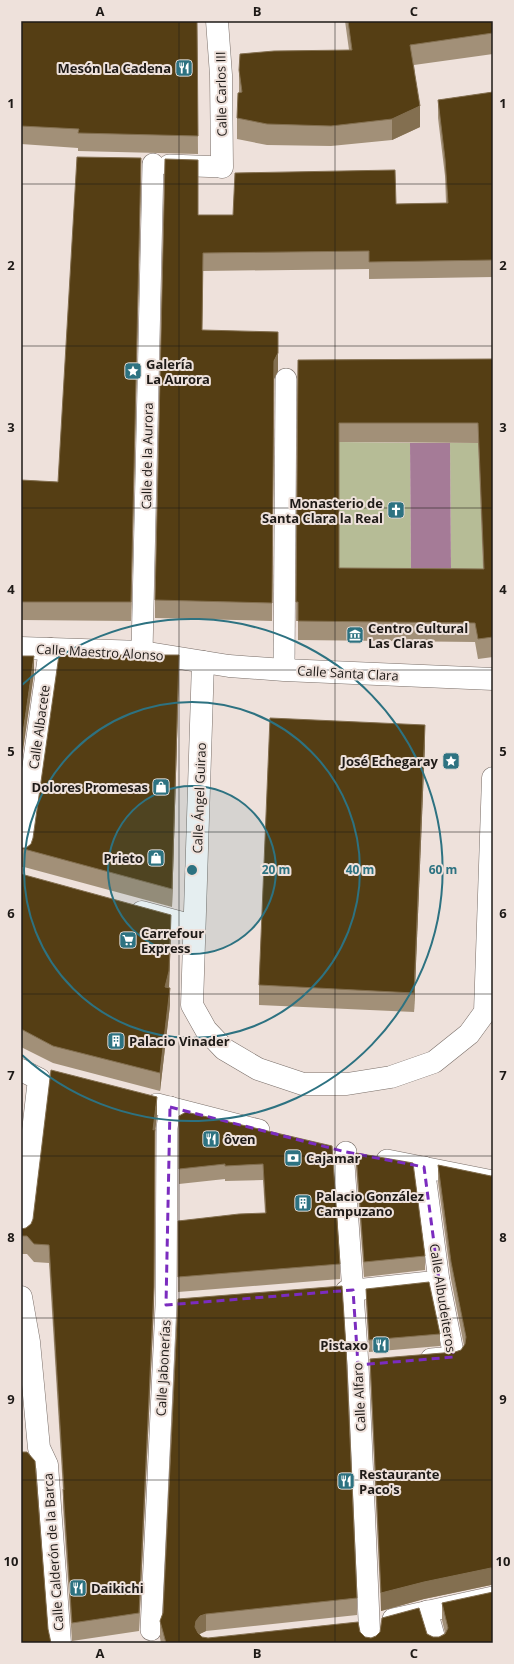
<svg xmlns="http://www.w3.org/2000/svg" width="514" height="1664" viewBox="0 0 514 1664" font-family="'Open Sans',sans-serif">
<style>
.green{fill:#b6bc96}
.water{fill:#a57b97}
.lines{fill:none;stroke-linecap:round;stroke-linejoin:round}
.pedestrian-casing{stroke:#796e68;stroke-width:22}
.minor-casing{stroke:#796e68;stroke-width:23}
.pedestrian{stroke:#fff;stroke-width:21}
.minor{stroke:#fff;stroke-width:22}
.wall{fill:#a29078;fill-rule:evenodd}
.shaded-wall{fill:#836f50}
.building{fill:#553e14;stroke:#836f50;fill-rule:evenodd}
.marked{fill:none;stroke:#7b2cbf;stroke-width:3;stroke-dasharray:8 5;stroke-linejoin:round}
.grid{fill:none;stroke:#1e1a17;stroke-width:1;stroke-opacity:0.55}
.ring{fill:none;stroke:#2d7281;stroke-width:2}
.labels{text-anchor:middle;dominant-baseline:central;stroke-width:4;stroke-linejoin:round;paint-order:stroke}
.poi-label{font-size:13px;font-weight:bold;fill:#1e1a17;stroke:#eee1db;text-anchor:start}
.street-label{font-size:13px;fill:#1e1a17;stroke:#eee1db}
.centre{fill:#2d7281;stroke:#eee1db;stroke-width:2}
.ring-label{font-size:12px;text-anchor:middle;font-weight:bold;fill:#2d7281;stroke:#eee1db;stroke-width:4;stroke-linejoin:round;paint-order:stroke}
.neatline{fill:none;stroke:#1e1a17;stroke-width:1.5}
.grid-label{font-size:13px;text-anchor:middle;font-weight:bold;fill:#1e1a17}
</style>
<rect width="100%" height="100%" fill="#eee1db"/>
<path class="green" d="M339 442 410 443 411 568 451 567 450 443H479L484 589 339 587Z"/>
<path class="water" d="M410 443H450L451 568H411Z"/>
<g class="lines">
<defs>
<g id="pedestrian">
<path d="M169 165 222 167"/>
<path d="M142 652 153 164"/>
<path d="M284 670 286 379"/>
<path d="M157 1104 259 1130"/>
<path d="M346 1152 344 1164 358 1365 370 1643"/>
<path d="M387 1160 493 1181"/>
<path d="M424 1167 439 1281 454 1357 431 1359"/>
<path d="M346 1291 439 1281"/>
<path d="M427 1611 436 1643"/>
<path d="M393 1619 493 1597"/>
<path d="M151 1630 166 1305 167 1128 170 1107"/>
</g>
<g id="minor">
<path d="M217 21 221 75 222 167"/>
<path d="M21 648 142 652 229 666 284 670 493 679"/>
<path d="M203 662 192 1005 206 1030 224 1049 258 1069 303 1084H347L391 1077 434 1062 469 1034 485 1012 493 778"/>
<path d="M21 854 50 649"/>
<path d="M142 912 194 926"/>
<path d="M21 1070 39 1079 21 1235"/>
<path d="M21 1297 29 1342 39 1448 47 1465 60 1643"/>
</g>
</defs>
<use href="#pedestrian" class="pedestrian-casing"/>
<use href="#minor" class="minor-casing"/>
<use href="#pedestrian" class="pedestrian"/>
<use href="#minor" class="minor"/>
</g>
<g class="wall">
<path d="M21 21H197L198 154 78 151V148L21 144Z"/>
<path d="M345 21H493V54L414 65 420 127 392 140 331 146 267 145 237 139V118L239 93V70L349 50Z"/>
<path d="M493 92V277L369 279V269L203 271 202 330 278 371 274 379 272 621 155 618V600L198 215H233L396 204 446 203 445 176 438 118V100Z"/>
<path d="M141 176 131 621 21 620V480L58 482Z"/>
<path d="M493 359V657L478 659 475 642 298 640V621H296L298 360ZM339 442 478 443 483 569 339 568Z"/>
<path d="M179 673 172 907 24 867H21V848H26L31 844Z"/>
<path d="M425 744 414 1012 259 1005V985Z"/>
<path d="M21 874 171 933 169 987 170 1005 160 1091 53 1063 21 1047Z"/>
<path d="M157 1115 155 1132 154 1305 139 1631 72 1641 63 1507V1490L49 1263 34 1262 27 1254H21V1229L26 1228Z"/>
<path d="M179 1116 332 1146 340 1264V1279L178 1292V1221L265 1213 263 1180 225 1181V1179L179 1184Z"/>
<path d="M356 1153 425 1256V1270L364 1277 356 1167Z"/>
<path d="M438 1165 491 1176 493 1175V1585H491L424 1599 381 1611 370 1376V1359L455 1352 461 1350 464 1346 451 1279 438 1182Z"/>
<path d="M366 1289 440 1334V1346L369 1352 366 1301Z"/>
<path d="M357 1598V1615L206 1631 199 1634 202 1637 208 1638 360 1632 365 1637 371 1638 427 1634 433 1637H439L445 1633 442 1620V1603L493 1643H161L160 1638V1621L163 1613Z"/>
</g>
<g class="shaded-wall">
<path d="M420 106V127L392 140V119Z"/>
<path d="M141 158V176L131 621V602Z"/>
<path d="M278 353V371L274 379 272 621 274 361Z"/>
<path d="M179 655V673L172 907V889Z"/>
<path d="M34 656V674L21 765V747Z"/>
<path d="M425 725V744L414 1012V993Z"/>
<path d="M171 915V933L169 989 165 987Z"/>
<path d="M170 988V1005L160 1091V1073Z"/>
<path d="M157 1097V1115L155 1132 154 1305 139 1631 153 1130Z"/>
<path d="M491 1568V1585L424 1599 381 1611V1593L424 1582Z"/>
<path d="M206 1614V1631L200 1634 196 1638 195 1627 196 1621 200 1616Z"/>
</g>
<g class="building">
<path d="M21 21H197L198 136 78 133 79 129 21 126Z"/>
<path d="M348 21H493V33L410 45 420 106 392 119 331 126 267 124 237 118 238 93 242 92 239 70 240 54 274 51 352 50Z"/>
<path d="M493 92V260L369 262V251L203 253 202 330 278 332V353L274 361 272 603 155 600 165 159 198 160V215H233L235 173 395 170 396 204 448 203 445 159 438 100Z"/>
<path d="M77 157 141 158 131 602H21V480L58 482Z"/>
<path d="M493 359V637L478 639 475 623 298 621V602H296L298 360ZM339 423H478L484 569 339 568Z"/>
<path d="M59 655H179L172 889 24 849H21V848H26L31 844 33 838Z"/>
<path d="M21 656H34L21 747Z"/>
<path d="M270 718 425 725 414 993 259 985Z"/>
<path d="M21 874 171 915 169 971 165 987 170 988 160 1073 53 1046 21 1029Z"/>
<path d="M51 1070 157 1097 153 1130 155 1129 154 1287 139 1613 72 1623 63 1489 64 1490 49 1245 34 1244 27 1236H21V1229L26 1228 31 1224 33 1219Z"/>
<path d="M186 1112 332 1146 340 1264 178 1277V1221L239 1214 266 1213 263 1164 225 1166V1164L179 1169V1116Z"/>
<path d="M356 1153 413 1163 425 1256 364 1262Z"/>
<path d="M438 1165 491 1176 493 1175V1568H491L424 1582 381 1593 370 1359 455 1352 461 1350 465 1344 466 1337 451 1262Z"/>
<path d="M429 1282 440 1334 369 1340 366 1289Z"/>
<path d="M342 1286 346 1348 357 1598 206 1614 200 1616 196 1621 195 1627 198 1633 202 1637 208 1638 358 1622 360 1632 365 1637 371 1638 376 1636 380 1632 382 1618 419 1608 427 1634 433 1637H439L445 1634 448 1628 442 1603 493 1592V1643H166L160 1621 163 1613 178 1299Z"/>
<path d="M21 1452H27L35 1461 48 1629 51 1643H21Z"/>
</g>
<path class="marked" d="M170 1107 346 1152 424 1167 439 1281 454 1357 358 1365 353 1290 166 1305Z"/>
<path class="grid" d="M179 21V1643M335 21V1643M21 184H493M21 346H493M21 508H493M21 670H493M21 832H493M21 994H493M21 1156H493M21 1318H493M21 1480H493"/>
<circle cx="192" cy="870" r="84" fill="#2d7281" fill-opacity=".12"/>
<g class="ring">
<circle cx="192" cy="870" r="84"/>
<circle cx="192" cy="870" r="168"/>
<path d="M22 685A251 251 0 1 1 22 1055"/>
</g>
<defs>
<symbol id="restaurant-square" viewBox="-11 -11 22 22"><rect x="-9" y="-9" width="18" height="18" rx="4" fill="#2d7281" stroke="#eee1db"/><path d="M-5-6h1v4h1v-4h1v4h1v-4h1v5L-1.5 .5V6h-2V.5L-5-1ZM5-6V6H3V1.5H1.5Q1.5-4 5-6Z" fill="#fff"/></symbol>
<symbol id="sight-square" viewBox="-11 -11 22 22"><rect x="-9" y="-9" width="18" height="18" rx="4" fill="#2d7281" stroke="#eee1db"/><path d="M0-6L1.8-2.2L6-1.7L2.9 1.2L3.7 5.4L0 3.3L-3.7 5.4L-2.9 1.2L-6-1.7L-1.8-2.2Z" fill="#fff"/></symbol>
<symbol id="church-square" viewBox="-11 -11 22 22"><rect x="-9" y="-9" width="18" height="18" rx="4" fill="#2d7281" stroke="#eee1db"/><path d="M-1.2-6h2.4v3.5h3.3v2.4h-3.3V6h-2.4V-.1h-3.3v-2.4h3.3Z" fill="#fff"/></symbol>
<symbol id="museum-square" viewBox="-11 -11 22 22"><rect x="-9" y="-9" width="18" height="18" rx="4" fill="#2d7281" stroke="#eee1db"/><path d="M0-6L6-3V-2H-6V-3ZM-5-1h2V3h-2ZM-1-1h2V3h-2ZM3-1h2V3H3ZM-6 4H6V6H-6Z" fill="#fff"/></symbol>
<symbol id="shop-square" viewBox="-11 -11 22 22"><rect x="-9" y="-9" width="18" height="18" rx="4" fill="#2d7281" stroke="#eee1db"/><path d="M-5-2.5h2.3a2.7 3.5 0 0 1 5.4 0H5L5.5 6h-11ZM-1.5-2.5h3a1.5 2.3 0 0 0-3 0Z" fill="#fff"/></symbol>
<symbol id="supermarket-square" viewBox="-11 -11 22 22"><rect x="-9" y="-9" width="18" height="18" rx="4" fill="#2d7281" stroke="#eee1db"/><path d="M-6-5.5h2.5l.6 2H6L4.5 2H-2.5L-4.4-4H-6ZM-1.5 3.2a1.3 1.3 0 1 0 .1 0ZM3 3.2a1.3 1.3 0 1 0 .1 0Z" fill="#fff"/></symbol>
<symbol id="building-square" viewBox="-11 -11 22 22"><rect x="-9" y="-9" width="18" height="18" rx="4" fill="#2d7281" stroke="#eee1db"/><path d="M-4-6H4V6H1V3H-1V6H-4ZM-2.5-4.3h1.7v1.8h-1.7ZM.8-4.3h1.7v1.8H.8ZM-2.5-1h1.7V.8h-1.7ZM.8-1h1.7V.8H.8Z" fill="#fff"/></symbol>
<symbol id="bank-square" viewBox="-11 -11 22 22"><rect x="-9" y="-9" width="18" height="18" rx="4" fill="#2d7281" stroke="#eee1db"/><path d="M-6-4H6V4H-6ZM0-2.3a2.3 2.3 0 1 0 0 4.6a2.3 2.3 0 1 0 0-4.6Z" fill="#fff"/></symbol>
</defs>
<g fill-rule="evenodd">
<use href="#restaurant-square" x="174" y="58" width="20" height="20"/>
<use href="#sight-square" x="123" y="361" width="20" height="20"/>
<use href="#church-square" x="386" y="500" width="20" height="20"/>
<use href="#museum-square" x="345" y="625" width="20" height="20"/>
<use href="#sight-square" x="441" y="751" width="20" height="20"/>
<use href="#shop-square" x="151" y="777" width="20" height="20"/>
<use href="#shop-square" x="146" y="848" width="20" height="20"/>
<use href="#supermarket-square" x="118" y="930" width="20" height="20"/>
<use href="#building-square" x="106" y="1031" width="20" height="20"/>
<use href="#restaurant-square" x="201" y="1129" width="20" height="20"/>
<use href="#bank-square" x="283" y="1148" width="20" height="20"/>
<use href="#building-square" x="293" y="1193" width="20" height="20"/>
<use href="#restaurant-square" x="371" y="1335" width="20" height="20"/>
<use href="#restaurant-square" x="336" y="1471" width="20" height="20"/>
<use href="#restaurant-square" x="68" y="1578" width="20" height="20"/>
</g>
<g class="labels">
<g class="poi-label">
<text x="171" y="68" text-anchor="end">Mesón La Cadena</text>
<text x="146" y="364">Galería<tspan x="146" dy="15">La Aurora</tspan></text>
<text x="383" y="503" text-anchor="end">Monasterio de<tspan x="383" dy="15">Santa Clara la Real</tspan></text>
<text x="368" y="628">Centro Cultural<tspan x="368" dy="15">Las Claras</tspan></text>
<text x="438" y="761" text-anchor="end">José Echegaray</text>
<text x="148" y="787" text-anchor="end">Dolores Promesas</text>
<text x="143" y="858" text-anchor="end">Prieto</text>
<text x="141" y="933">Carrefour<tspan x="141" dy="15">Express</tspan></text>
<text x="129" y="1041">Palacio Vinader</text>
<text x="224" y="1139">ôven</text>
<text x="306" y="1158">Cajamar</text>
<text x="316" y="1196">Palacio González<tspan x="316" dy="15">Campuzano</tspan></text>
<text x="368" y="1345" text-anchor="end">Pistaxo</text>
<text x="359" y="1474">Restaurante<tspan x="359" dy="15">Paco's</tspan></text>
<text x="91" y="1588">Daikichi</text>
</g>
<g class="street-label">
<text transform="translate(221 94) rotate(-91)">Calle Carlos III</text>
<text transform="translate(147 456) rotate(-89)">Calle de la Aurora</text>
<text transform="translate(100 652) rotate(3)">Calle Maestro Alonso</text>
<text transform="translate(348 673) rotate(3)">Calle Santa Clara</text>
<text transform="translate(39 727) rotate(-82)">Calle Albacete</text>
<text transform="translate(199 798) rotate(-88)">Calle Ángel Guirao</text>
<text transform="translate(443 1298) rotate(81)">Calle Albudeiteros</text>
<text transform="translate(163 1368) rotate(-87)">Calle Jabonerías</text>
<text transform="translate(359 1397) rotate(-93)">Calle Alfaro</text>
<text transform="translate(53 1552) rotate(-94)">Calle Calderón de la Barca</text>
</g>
</g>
<circle cx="192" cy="870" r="6" class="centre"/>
<g class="ring-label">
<text x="276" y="874">20 m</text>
<text x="360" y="874">40 m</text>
<text x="443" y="874">60 m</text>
</g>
<rect width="514" height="1664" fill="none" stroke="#eee1db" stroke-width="44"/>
<rect x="22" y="22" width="470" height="1620" class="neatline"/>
<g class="grid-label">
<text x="100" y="16">A</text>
<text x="257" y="16">B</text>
<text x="414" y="16">C</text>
<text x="11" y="108">1</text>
<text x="503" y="108">1</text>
<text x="11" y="270">2</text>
<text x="503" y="270">2</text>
<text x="11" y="432">3</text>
<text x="503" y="432">3</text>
<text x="11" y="594">4</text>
<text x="503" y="594">4</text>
<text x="11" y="756">5</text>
<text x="503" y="756">5</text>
<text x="11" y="918">6</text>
<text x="503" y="918">6</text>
<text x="11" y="1080">7</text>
<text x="503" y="1080">7</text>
<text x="11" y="1242">8</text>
<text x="503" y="1242">8</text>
<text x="11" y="1404">9</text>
<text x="503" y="1404">9</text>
<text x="11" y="1566">10</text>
<text x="503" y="1566">10</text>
<text x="100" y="1658">A</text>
<text x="257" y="1658">B</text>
<text x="414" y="1658">C</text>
</g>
</svg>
